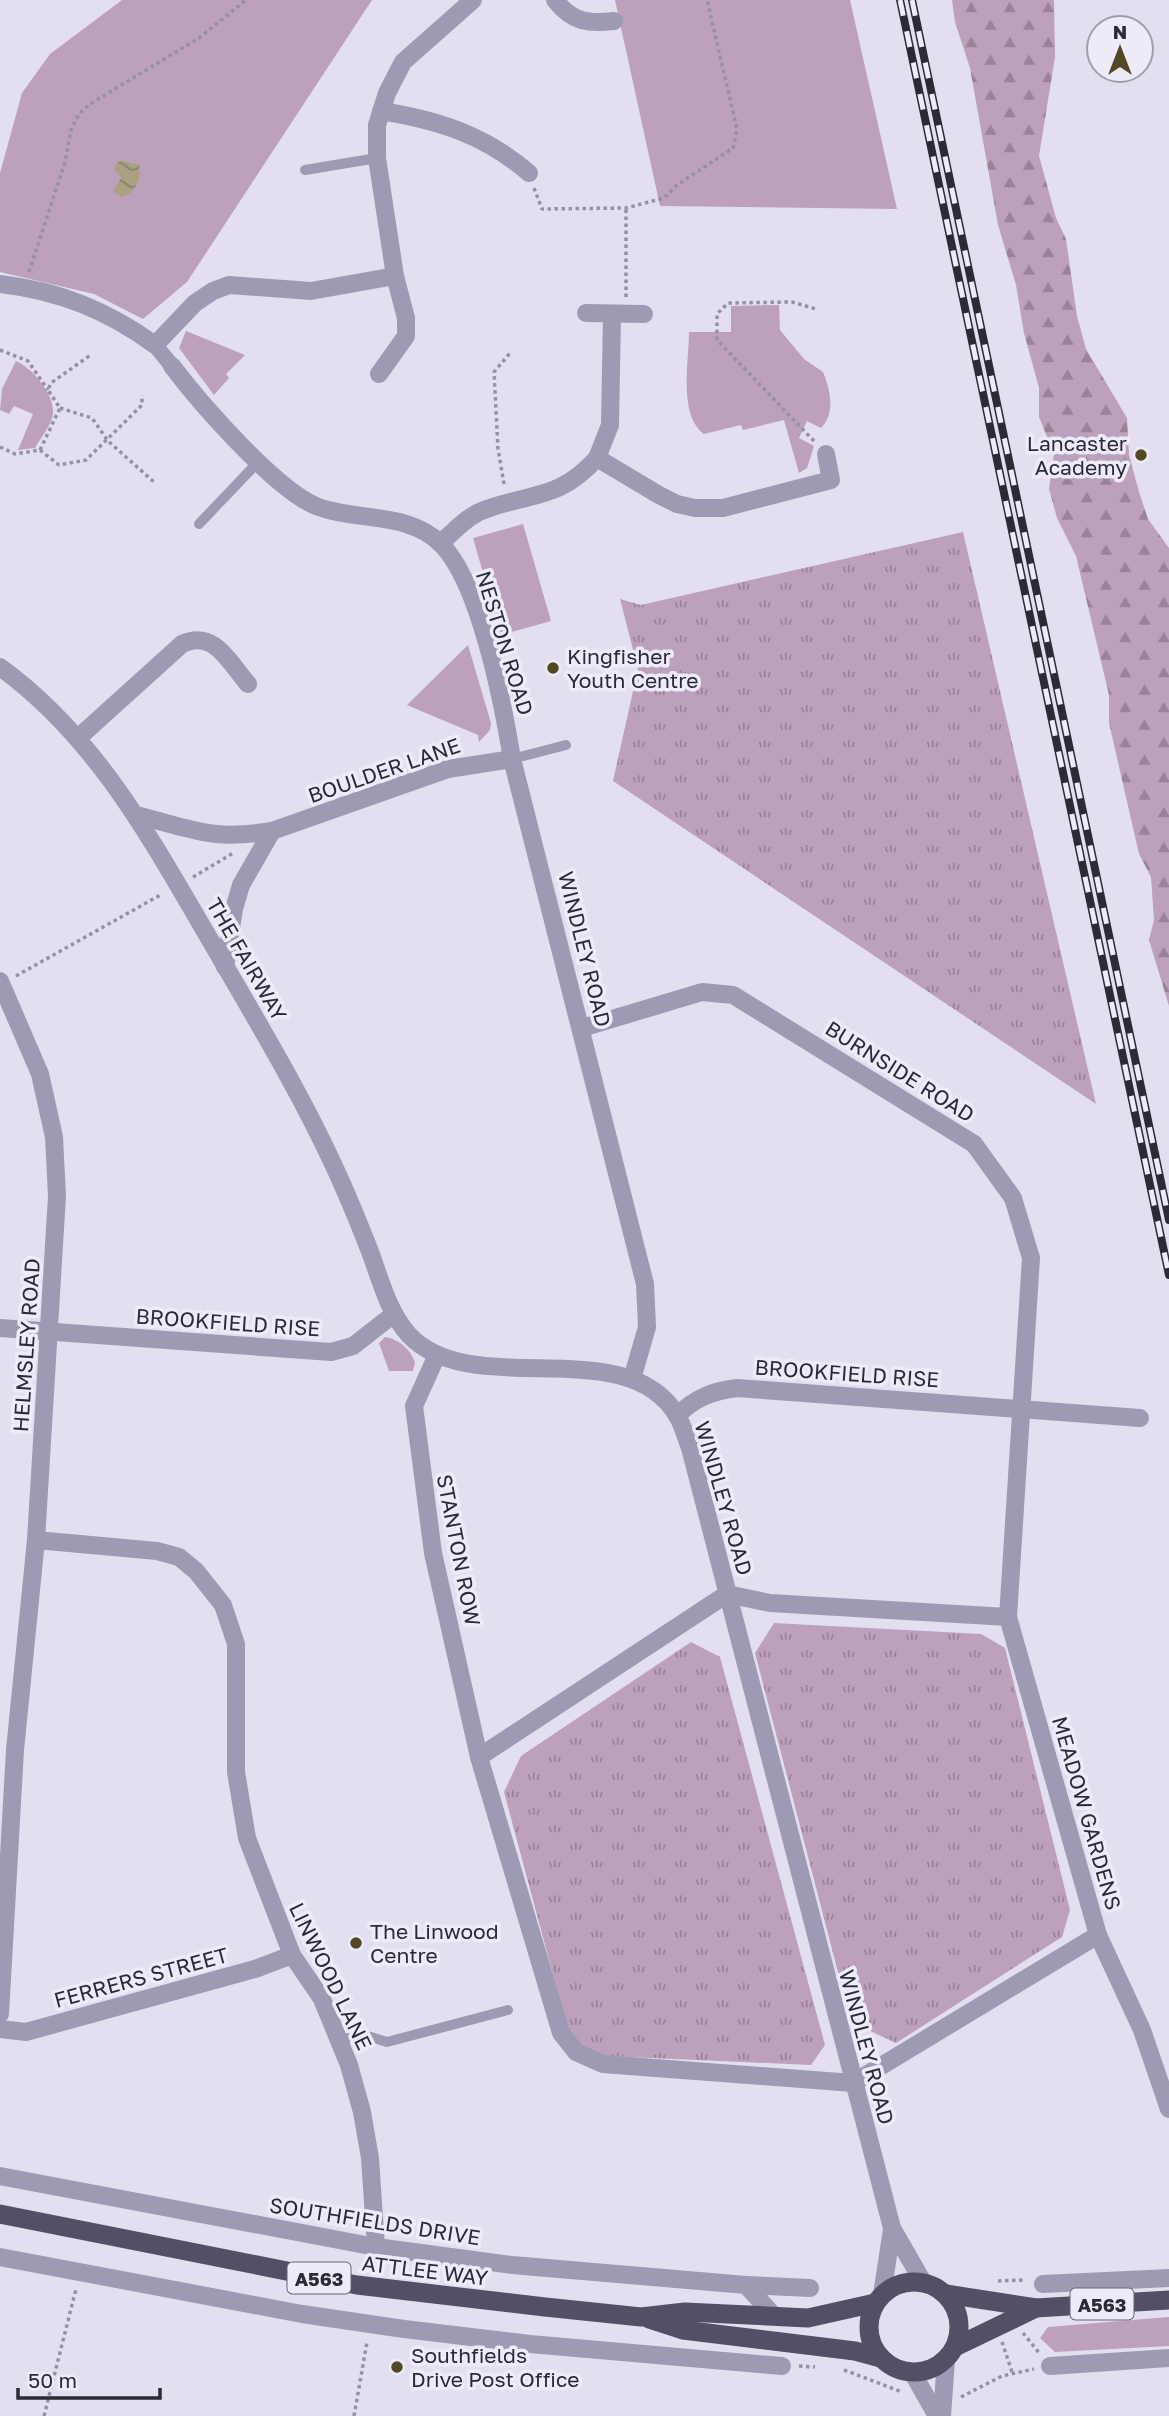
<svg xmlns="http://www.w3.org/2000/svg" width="1169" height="2416" viewBox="0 0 1169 2416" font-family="'Golos Text',sans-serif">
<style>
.grass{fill:#bda0bb}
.forest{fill:url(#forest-firs)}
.park{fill:url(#park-tufts)}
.water{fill:url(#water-waves)}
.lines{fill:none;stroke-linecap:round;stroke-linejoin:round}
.path{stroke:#9490aa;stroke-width:3.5;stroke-dasharray:3.5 3.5;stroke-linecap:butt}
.service{stroke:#9e9ab3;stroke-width:10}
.pedestrian{stroke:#9e9ab3;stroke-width:16}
.minor{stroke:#9e9ab3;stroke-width:18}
.tertiary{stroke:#9e9ab3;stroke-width:18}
.trunk{stroke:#515066;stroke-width:19}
.rail-casing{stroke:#2b2a35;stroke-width:8}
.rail{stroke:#eeebf8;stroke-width:5;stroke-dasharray:16;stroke-linecap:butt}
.poi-dot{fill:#524924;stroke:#eeebf8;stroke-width:2.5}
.labels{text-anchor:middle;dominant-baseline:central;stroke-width:7;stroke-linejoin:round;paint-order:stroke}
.shield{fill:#eeebf8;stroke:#666470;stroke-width:2}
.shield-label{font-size:19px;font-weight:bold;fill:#2b2a35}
.poi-label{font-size:21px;fill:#2b2a35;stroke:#eeebf8;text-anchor:start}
.street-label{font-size:21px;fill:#2b2a35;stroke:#eeebf8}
</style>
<defs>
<pattern id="forest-firs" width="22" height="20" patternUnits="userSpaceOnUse" patternTransform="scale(1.75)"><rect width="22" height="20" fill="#bda0bb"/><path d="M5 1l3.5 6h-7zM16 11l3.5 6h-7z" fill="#9a8399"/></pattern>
<pattern id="park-tufts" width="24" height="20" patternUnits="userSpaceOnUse" patternTransform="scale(1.75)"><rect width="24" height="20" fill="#bda0bb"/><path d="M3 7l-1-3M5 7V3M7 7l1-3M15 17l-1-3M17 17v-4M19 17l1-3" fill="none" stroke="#9a8399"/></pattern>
<pattern id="water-waves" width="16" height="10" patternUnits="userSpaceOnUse" patternTransform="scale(1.75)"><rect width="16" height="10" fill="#a9a181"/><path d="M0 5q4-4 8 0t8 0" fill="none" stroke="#8a836a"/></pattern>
</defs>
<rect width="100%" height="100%" fill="#e3dff0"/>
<g class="grass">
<path d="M122 0H372L187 282 143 319 94 294 0 272V173L22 93 50 54Z"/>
<path d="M615 0H850L897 209 660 206Z"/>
<path d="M779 305 780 330 804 359 823 372C830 389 836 413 821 428L807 421 799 438 814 446 807 468 799 473 784 420 743 430 741 425 704 434C678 415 689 362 689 332H731V306Z"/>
<path d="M186 331 245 355 226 374 229 378 214 395 179 348Z"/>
<path d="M16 361C32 368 55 394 53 414 52 424 40 439 35 448L18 450 33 414 14 406 9 414 0 410 2 389Z"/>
<path d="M523 524 551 621 501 635 473 538Z"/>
<path d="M468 645 491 723 490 730 479 742 478 735 407 705Z"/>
<path d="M385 1337C400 1340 409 1348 415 1362L413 1371H389L379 1343Z"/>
<path d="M1169 2317V2346L1055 2352 1040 2338 1048 2327Z"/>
</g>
<path class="forest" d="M952 0H1054L1055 57 1039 156 1056 218 1066 239 1077 316 1086 349 1127 418 1129 455 1139 492 1148 519 1169 548V1006L1149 940 1154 920 1151 877 1139 854 1109 723V695L1076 556 1057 518 1049 489 1054 454 1039 417V388L1024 333 1016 285 998 225 970 68 955 22Z"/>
<g class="park">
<path d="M963 532 1096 1104 613 781 638 669 620 599 641 605Z"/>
<path d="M774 1623 981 1634 1005 1648 1070 1910 1062 1937 896 2043 851 2022 755 1653Z"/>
<path d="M691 1642 720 1657 825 2045 811 2065 607 2056 595 2053 570 2038 504 1792 521 1756Z"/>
</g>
<path class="water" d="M120 160 139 165C142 178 135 194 122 197L113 191 121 178 114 168Z"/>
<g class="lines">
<g class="path">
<path d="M534 188 542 209 626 208 664 198 677 185 733 148 737 129 707 0"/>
<path d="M29 272 65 162 71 130 79 114 90 104 199 38 246 0"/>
<path d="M626 297V208"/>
<path d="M0 350 28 361 48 390"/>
<path d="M60 408 92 418 108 441 154 482"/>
<path d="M814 441 717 340V314L728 303 792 302 816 309"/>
<path d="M0 447 15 454 40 450 60 408 48 390 51 383 92 354"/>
<path d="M40 450 59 465 86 460 142 405V395"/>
<path d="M504 484 498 449 494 372 510 353"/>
<path d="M193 877 235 852"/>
<path d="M16 976 162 894"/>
<path d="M998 2281 1025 2280"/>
<path d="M1023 2333 1040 2354"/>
<path d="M1002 2342 1012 2372"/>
<path d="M799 2366 815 2367"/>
<path d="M844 2370 902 2392"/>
<path d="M961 2397 1002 2376 1034 2369"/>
<path d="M44 2416 76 2289"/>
<path d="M354 2416 367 2342"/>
</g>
<g class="service">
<path d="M305 170 377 158"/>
<path d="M199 524 259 461"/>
<path d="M512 759 566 745"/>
<path d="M341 2040 361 2034 387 2042 508 2010"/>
</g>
<path class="pedestrian" d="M155 345 172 366"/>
<g class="minor">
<path d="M555 0C572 22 588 24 614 21"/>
<path d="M381 111C438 120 485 135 529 173"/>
<path d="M0 284C59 291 107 310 155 345L195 303 213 291 229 285 311 291 395 276"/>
<path d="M586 313 644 314"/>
<path d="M172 366C200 403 275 489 316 506 357 522 408 511 441 544 480 583 503 704 512 759L645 1284 647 1327 632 1379"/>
<path d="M379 374 406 336V318L395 276 377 158V125L387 93 403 62 473 0"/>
<path d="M597 458 610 425 612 314"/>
<path d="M440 543C454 532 467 516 484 510 532 492 558 501 597 458L659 495 677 504 695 508H723L831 480 826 454"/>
<path d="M78 738 182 644C214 629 229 662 248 684"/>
<path d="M136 815C192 829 211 841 272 831"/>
<path d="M225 967 234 909 241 885 272 831 448 769 512 759"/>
<path d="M0 981 40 1074 54 1137 57 1196 36 1540 15 1750 0 2014"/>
<path d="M582 1028 702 992 733 995 974 1144 1013 1198 1031 1258 1008 1617"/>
<path d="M0 1328 331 1352 353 1346 394 1314"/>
<path d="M437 1355 414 1406 433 1553 479 1757 561 2033 576 2052 603 2064 853 2083 1098 1935 1008 1617 770 1603 727 1594 479 1757"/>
<path d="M677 1416C694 1398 713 1391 737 1388L1140 1418"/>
<path d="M36 1540 157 1551 179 1557 196 1571 223 1605 236 1644V1772L247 1838 292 1955 322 1999 349 2065 362 2112 370 2158 376 2247"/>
<path d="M1098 1935 1142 2030 1169 2109"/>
<path d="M0 2029 26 2032 255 1969 292 1955"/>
<path d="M0 2176 376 2247 512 2265 746 2285 774 2316"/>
<path d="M0 2257 302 2314 404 2329 530 2344 782 2366"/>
<path d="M1043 2284 1169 2278"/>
<path d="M746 2285 810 2288"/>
<path d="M1050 2366 1169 2358"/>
</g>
<g class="tertiary">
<path d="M0 667C98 738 153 843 213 945 255 1018 299 1090 334 1166 347 1194 358 1221 369 1249 380 1278 388 1312 409 1335 473 1403 628 1329 678 1417 683 1426 686 1438 690 1448L892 2228 923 2282"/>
<path d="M882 2295 892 2229"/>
<path d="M912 2372 937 2416"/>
<path d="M942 2416 946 2360"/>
</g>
<g class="trunk">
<path d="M0 2214 357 2285 545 2307 641 2317 685 2312 808 2318 875 2303"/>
<circle cx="914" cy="2327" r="45"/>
<path d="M946 2294 1036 2308 1169 2300"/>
<path d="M649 2319 683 2330 855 2351 881 2358"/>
<path d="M955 2347 1036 2308"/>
</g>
<defs>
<g id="rail">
<path d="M900 0 1169 1275"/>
<path d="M912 0 1169 1220"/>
</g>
</defs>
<use href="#rail" class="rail-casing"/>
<use href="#rail" class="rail"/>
</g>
<g class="poi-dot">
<circle cx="1141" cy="455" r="7"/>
<circle cx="553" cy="668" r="7"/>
<circle cx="356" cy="1943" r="7"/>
<circle cx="397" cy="2367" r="7"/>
</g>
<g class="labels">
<g class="shield">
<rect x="287.5" y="2262.5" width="63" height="31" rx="5"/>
<rect x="1070.5" y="2288.5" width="63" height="31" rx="5"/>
</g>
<g class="shield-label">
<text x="319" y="2278">A563</text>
<text x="1102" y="2304">A563</text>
</g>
<g class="poi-label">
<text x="1127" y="443" text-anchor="end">Lancaster<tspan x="1127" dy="24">Academy</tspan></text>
<text x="567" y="656">Kingfisher<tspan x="567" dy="24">Youth Centre</tspan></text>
<text x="370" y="1931">The Linwood<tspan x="370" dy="24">Centre</tspan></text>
<text x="411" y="2355">Southfields<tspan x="411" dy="24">Drive Post Office</tspan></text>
</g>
<g class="street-label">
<text transform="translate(505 643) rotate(73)">NESTON ROAD</text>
<text transform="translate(384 770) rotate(-19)">BOULDER LANE</text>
<text transform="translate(585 949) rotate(76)">WINDLEY ROAD</text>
<text transform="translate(247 959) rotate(60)">THE FAIRWAY</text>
<text transform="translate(900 1071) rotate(32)">BURNSIDE ROAD</text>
<text transform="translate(228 1322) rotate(4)">BROOKFIELD RISE</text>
<text transform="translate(26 1345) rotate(-86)">HELMSLEY ROAD</text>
<text transform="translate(847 1373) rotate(4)">BROOKFIELD RISE</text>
<text transform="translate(724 1498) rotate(74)">WINDLEY ROAD</text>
<text transform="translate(459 1550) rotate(79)">STANTON ROW</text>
<text transform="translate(1087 1813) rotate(74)">MEADOW GARDENS</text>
<text transform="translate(331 1976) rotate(64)">LINWOOD LANE</text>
<text transform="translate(141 1977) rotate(-15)">FERRERS STREET</text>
<text transform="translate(867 2047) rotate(75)">WINDLEY ROAD</text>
<text transform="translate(375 2221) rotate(9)">SOUTHFIELDS DRIVE</text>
<text transform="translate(425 2270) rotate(7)">ATTLEE WAY</text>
</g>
</g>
<g transform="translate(1120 49)"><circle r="33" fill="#eeebf8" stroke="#a09eaa" stroke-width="2"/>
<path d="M0-5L12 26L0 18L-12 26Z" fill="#524924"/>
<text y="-10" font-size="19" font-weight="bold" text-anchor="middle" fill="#2b2a35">N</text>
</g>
<path d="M18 2388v10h142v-10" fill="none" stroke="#2b2a35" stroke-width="3.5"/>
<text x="28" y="2388" font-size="21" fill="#2b2a35" stroke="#eeebf8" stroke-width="5" paint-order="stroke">50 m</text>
</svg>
